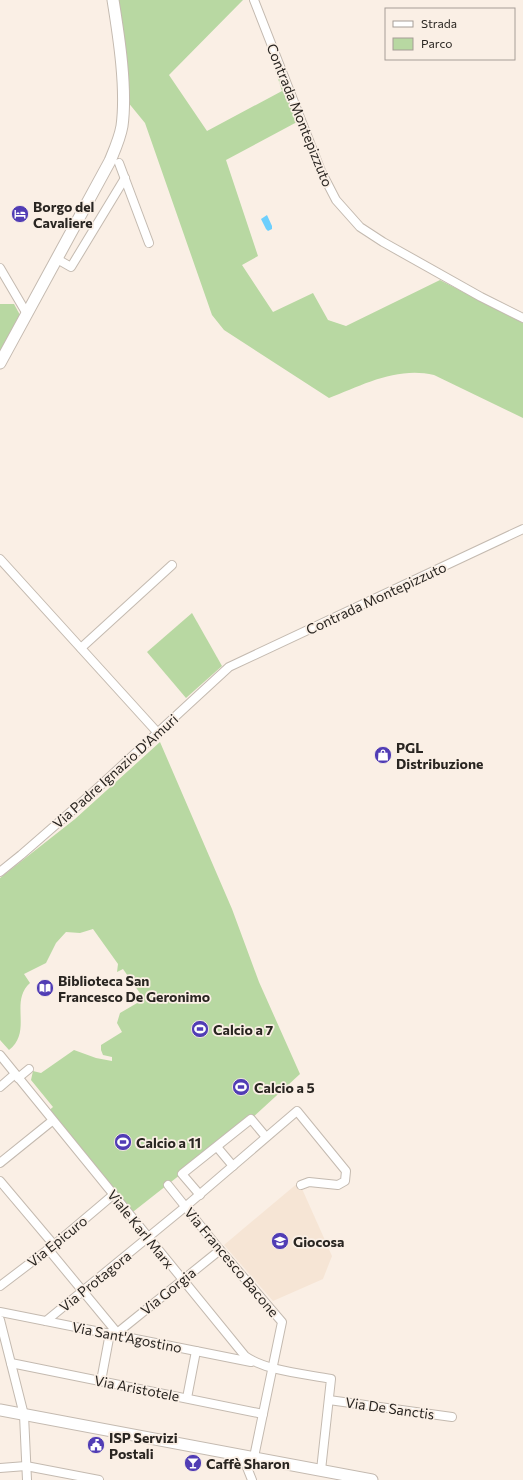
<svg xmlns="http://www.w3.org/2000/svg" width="523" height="1480" viewBox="0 0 523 1480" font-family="Commissioner,sans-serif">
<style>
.built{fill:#f6e5d5}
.green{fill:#b8d8a2}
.water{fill:#6dcffd}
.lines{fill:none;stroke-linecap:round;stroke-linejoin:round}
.street-casing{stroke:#c4bab0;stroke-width:10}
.secondary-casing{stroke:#c4bab0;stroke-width:13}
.street{stroke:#fff;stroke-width:8}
.secondary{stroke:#fff;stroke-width:11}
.labels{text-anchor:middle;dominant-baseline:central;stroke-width:3.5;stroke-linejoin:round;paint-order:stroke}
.street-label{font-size:14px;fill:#292521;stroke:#faefe5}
.poi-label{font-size:14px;font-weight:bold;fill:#292521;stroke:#faefe5;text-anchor:start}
</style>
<rect width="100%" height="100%" fill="#faefe5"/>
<path class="built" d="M299 1182 332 1256 323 1279 273 1301 224 1245Z"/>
<g class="green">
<path d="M114 0H243L169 75 207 131 282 91 271 57 297 122 226 160 258 256 242 265 273 312 313 293 328 320 346 326 440 280 523 323V418L434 375C398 366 362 385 329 398L224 330 212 315 145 123 127 101Z"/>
<path d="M0 304H14L20 315 0 355Z"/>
<path d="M192 613 222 666 186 698 147 652Z"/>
<path d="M160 742 232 909 259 982 300 1074 251 1119 129 1215 46 1113 53 1107 31 1080 33 1071 41 1073 74 1050 96 1058 112 1061V1057L103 1055 101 1050V1045L122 1032 117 1023 120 1013 144 999 123 969 117 972 118 964 93 929 80 933 66 932 56 943 46 963 24 974 30 983C9 1002 33 1031 9 1050L0 1040V878L75 819Z"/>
</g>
<path class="water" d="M267 215 272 226V229L268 231 266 229 261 219Z"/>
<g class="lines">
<defs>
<g id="street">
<path d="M254 0 321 171 336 200 360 227 383 242 481 297 523 318"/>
<path d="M119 163 149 243"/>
<path d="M57 259 71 267 125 178"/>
<path d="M0 268 27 314"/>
<path d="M0 559 157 732"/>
<path d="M81 648 172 565"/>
<path d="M0 872 21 855 90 795 229 667 523 529"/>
<path d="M0 1055 245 1356C266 1371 305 1374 331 1379L321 1470"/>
<path d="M18 1078 29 1069"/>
<path d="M0 1087 15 1074"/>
<path d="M217 1147 233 1166"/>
<path d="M0 1163 52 1121"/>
<path d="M0 1181 54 1245"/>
<path d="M168 1185 220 1250 282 1322 254 1457"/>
<path d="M200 1195 182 1174 251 1119 266 1137"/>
<path d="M48 1249 119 1335"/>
<path d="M0 1286 54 1245 113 1195"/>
<path d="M0 1312 251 1362"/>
<path d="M0 1320 24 1415 27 1480"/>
<path d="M46 1321 185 1207 297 1111 346 1171 345 1181 338 1185 309 1182 301 1185"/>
<path d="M117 1333 220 1250"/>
<path d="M11 1363 263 1414"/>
<path d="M101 1381 110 1333"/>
<path d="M187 1398 196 1351"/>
<path d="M329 1400 452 1417"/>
<path d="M242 1455 252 1480"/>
<path d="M0 1468 26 1466 99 1480"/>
</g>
<g id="secondary">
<path d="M0 363 110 161C115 149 120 138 122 126 127 89 119 37 113 0"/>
<path d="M0 1410 372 1480"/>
</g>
</defs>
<use href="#street" class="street-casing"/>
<use href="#secondary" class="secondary-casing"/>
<use href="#street" class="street"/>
<use href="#secondary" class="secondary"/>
</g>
<defs>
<symbol id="hotel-disc" viewBox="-11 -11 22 22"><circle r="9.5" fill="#513db5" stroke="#faefe5"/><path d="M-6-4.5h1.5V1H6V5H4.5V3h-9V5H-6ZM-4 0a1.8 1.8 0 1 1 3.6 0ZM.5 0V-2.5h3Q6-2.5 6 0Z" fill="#fff"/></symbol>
<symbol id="shop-disc" viewBox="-11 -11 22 22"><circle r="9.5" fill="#513db5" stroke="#faefe5"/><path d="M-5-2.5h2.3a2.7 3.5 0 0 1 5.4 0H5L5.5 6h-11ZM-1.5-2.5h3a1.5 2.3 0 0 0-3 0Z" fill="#fff"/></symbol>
<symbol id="library-disc" viewBox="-11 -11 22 22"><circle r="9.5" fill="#513db5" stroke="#faefe5"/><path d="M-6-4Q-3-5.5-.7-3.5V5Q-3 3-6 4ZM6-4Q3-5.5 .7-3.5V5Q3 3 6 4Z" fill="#fff"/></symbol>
<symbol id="stadium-disc" viewBox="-11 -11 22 22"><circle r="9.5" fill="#513db5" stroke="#faefe5"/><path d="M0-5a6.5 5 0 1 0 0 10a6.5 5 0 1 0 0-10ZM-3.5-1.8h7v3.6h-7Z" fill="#fff"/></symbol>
<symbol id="school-disc" viewBox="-11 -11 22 22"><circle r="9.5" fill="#513db5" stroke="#faefe5"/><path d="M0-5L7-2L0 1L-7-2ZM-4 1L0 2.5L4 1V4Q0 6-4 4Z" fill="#fff"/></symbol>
<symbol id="civic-disc" viewBox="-11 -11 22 22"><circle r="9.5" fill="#513db5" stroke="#faefe5"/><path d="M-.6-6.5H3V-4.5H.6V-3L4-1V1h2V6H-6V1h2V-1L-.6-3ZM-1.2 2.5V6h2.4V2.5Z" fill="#fff"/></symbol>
<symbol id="bar-disc" viewBox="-11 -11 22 22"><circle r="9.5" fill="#513db5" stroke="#faefe5"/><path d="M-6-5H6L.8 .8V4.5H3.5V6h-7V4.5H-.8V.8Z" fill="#fff"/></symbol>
</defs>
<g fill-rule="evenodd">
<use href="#hotel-disc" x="10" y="204" width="20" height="20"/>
<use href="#shop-disc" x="373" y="745" width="20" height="20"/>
<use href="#library-disc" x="35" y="978" width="20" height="20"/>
<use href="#stadium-disc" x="190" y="1019" width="20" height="20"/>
<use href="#stadium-disc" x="231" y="1077" width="20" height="20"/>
<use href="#stadium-disc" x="113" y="1132" width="20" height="20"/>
<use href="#school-disc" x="270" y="1231" width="20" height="20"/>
<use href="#civic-disc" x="86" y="1435" width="20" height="20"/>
<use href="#bar-disc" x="183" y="1453" width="20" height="20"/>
</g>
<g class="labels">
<g class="street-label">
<text transform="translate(300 115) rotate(68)">Contrada Montepizzuto</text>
<text transform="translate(376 598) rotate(-25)">Contrada Montepizzuto</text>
<text transform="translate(115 771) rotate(-42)">Via Padre Ignazio D'Amuri</text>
<text transform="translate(141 1229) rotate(51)">Viale Karl Marx</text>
<text transform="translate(57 1241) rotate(-39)">Via Epicuro</text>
<text transform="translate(232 1262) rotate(50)">Via Francesco Bacone</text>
<text transform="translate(95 1281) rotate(-39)">Via Protagora</text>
<text transform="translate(168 1291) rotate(-39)">Via Gorgia</text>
<text transform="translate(127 1337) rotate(11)">Via Sant'Agostino</text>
<text transform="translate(137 1388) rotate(11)">Via Aristotele</text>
<text transform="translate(390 1408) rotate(8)">Via De Sanctis</text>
</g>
<g class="poi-label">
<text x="33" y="206">Borgo del<tspan x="33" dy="16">Cavaliere</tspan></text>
<text x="396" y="747">PGL<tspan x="396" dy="16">Distribuzione</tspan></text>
<text x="58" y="980">Biblioteca San<tspan x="58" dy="16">Francesco De Geronimo</tspan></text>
<text x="213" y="1029">Calcio a 7</text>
<text x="254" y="1087">Calcio a 5</text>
<text x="136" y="1142">Calcio a 11</text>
<text x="293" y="1241">Giocosa</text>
<text x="109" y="1437">ISP Servizi<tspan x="109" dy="16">Postali</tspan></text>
<text x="206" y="1463">Caffè Sharon</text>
</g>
</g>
<rect x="385" y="8" width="130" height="52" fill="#faefe5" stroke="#a69e97"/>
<rect x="393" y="21" width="20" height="6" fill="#ffffff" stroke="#a69e97"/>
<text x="421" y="28" font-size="12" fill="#292521">Strada</text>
<rect x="393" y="38" width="20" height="12" fill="#b8d8a2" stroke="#a69e97"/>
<text x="421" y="48" font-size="12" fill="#292521">Parco</text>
</svg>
